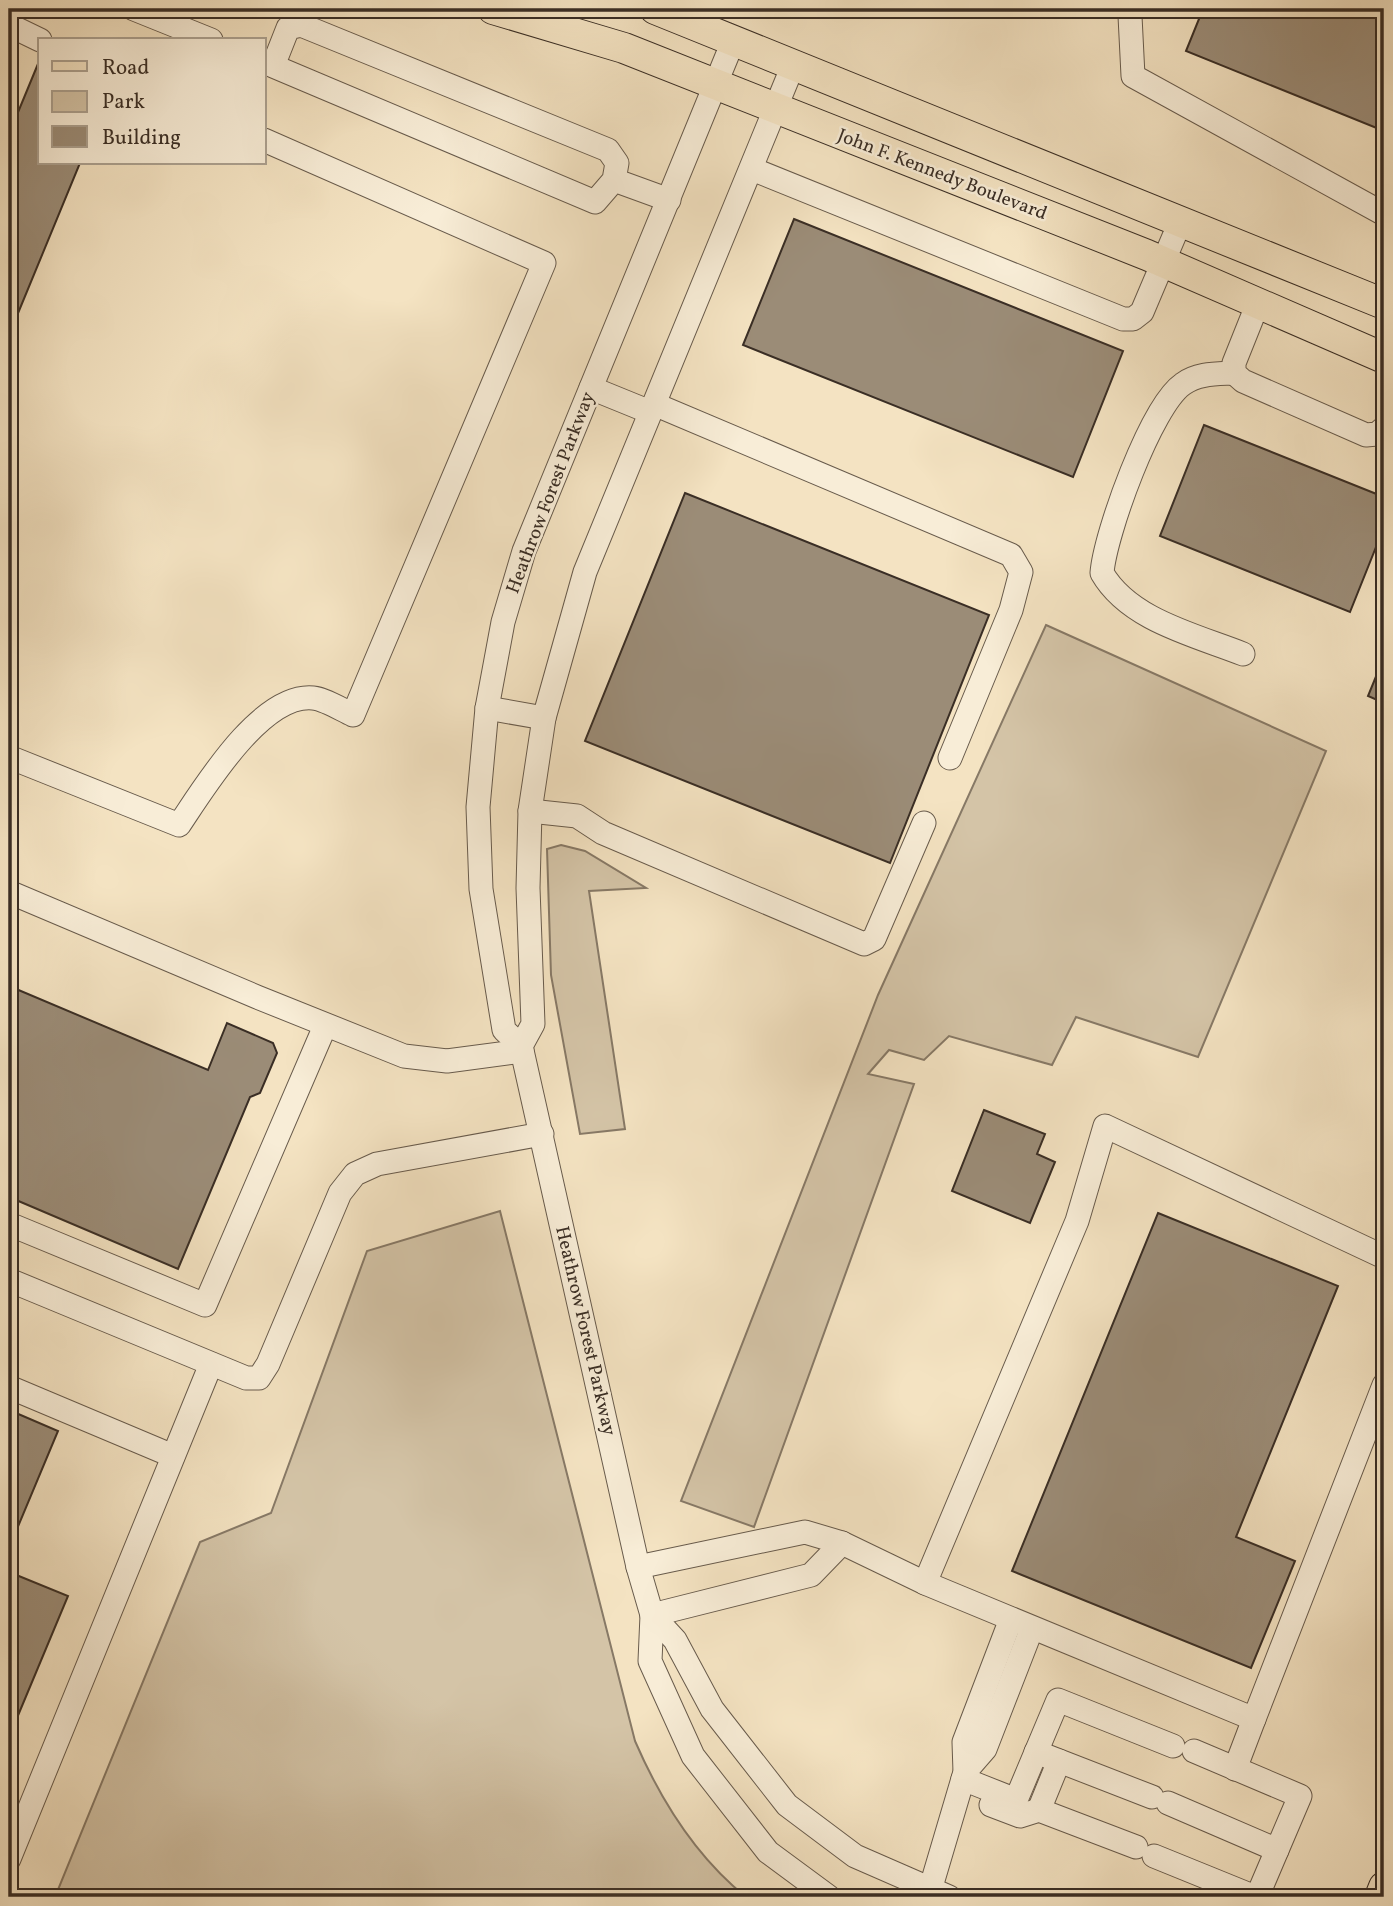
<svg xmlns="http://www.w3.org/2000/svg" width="1393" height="1906" viewBox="0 0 1393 1906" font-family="Vollkorn,serif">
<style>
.green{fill:#d4c4a7;stroke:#877966;stroke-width:2}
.building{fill:#9b8c77;stroke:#3a2e25;stroke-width:2}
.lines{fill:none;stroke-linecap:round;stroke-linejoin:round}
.minor-casing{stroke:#685b4c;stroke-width:25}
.major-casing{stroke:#3a2e25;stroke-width:32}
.minor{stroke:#f8edd7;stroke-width:23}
.major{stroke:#f4e3c2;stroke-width:30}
.labels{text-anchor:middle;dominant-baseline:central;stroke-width:5;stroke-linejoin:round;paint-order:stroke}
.street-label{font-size:19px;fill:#3a2e25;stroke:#f8edd7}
</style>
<rect width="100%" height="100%" fill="#f4e3c2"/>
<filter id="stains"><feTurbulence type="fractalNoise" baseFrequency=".00286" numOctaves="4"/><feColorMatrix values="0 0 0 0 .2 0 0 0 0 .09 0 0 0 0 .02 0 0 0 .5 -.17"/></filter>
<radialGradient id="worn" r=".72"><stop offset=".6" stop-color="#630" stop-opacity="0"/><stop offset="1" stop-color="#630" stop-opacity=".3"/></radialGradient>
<g class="green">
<path d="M1046 625 1326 751 1198 1057 1076 1017 1052 1065 949 1036 924 1060 889 1050 868 1074 914 1084 754 1527 681 1501 878 995Z"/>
<path d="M561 845 585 851 646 888 589 891 625 1129 580 1134 551 975 547 849Z"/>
<path d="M500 1211 635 1741C661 1801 695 1856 746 1897H55L200 1542 271 1513 367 1251Z"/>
</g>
<g class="building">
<path d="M1203 9H1384V131L1186 51Z"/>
<path d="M40 59V163H80L9 335V134Z"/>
<path d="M794 219 1123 351 1073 477 743 345Z"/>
<path d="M1204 425 1384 497V527L1350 612 1160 536Z"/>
<path d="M685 493 989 615 890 863 585 741Z"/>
<path d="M1384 657V703L1368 696Z"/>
<path d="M9 986 208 1070 227 1023 273 1043 277 1053 260 1093 250 1097 178 1269 9 1197Z"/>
<path d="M984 1110 1045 1134 1037 1154 1055 1162 1030 1223 952 1191Z"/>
<path d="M1158 1213 1338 1286 1236 1537 1295 1561 1251 1668 1012 1571Z"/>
<path d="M9 1410 58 1431 9 1548Z"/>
<path d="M9 1572 68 1596 9 1737Z"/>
</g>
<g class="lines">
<defs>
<g id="minor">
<path d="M134 9 211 40"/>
<path d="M1133 9 1130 16 1133 76 1384 214"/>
<path d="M9 25 40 40"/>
<path d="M734 39 524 551 503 622 487 708 478 807 481 889 504 1030 521 1046 638 1567 652 1615 650 1661 693 1756 768 1852 829 1897"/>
<path d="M752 169 1123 319H1133L1142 312 1181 220"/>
<path d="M614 180 595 202 273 66 288 28 301 25 608 150 617 163 614 180 669 200"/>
<path d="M1258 303 1234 363V373L1243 381 1366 435 1377 434 1384 428"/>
<path d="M1234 373C1217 374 1198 373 1183 384 1151 406 1105 534 1102 573 1129 620 1195 635 1243 654"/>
<path d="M591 388 650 412"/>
<path d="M654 404 1011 555 1021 572 1011 610 950 758"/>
<path d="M487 708 544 718"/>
<path d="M9 757 179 825C204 788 261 693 313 698 325 699 342 710 353 715L544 263 264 140"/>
<path d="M530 811 577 816 603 833 864 944 874 939 924 823"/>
<path d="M9 892 257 997 404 1056 447 1061 522 1051"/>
<path d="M521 1046 533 1024 528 888 530 811 544 718 585 572 794 63"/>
<path d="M9 1224 205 1305 325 1026"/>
<path d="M9 1280 246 1378H259L268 1364 340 1193 355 1174 377 1164 542 1134"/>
<path d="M9 1387 173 1456"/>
<path d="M638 1567 805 1532 842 1543 925 1583 1077 1221 1105 1126 1384 1257"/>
<path d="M925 1583 1254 1719 1384 1385"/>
<path d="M652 1615 675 1640 712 1709 787 1805 855 1856 949 1897"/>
<path d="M652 1615 811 1575 842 1543"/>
<path d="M1194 1751 1300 1796 1257 1897"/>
<path d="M1036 1752 1152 1797"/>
<path d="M1235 1769 1254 1719"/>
<path d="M965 1772 985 1749 1032 1628"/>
<path d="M963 1779 1016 1800 1058 1700 1173 1746"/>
<path d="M1168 1803 1277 1850"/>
<path d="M991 1805 1020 1816 1039 1810 1136 1847"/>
<path d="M1039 1810 1059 1761"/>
<path d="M1154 1856 1255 1897"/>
<path d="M9 1859 211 1364"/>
<path d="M928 1897 965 1772 964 1742 1011 1619"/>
</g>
<g id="major">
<path d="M493 9 624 48 1147 255 1384 358"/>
<path d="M655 9 1384 304"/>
<path d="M1380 1897 1384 1887"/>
</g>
</defs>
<use href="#minor" class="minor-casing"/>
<use href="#major" class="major-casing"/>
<use href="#minor" class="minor"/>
<use href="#major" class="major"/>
</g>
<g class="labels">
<g class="street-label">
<text transform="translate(942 175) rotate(21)">John F. Kennedy Boulevard</text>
<text transform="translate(551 493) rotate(-69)">Heathrow Forest Parkway</text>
<text transform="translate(585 1331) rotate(77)">Heathrow Forest Parkway</text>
</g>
</g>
<rect width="1393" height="1906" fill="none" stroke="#f4e3c2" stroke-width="35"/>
<rect x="10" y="10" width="1372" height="1885" fill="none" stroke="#3a2e25" stroke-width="3.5"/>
<rect x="18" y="18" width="1358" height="1871" fill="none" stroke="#3a2e25" stroke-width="2"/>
<rect x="38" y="38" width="228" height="126" fill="#f8edd7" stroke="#aca190" stroke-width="2"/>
<rect x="52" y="61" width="35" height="10" fill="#f4e3c2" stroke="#aca190" stroke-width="2"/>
<text x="102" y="74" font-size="21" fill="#3a2e25">Road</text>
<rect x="52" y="91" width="35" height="21" fill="#d4c4a7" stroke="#aca190" stroke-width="2"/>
<text x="102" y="108" font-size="21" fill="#3a2e25">Park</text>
<rect x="52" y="126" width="35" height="21" fill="#9b8c77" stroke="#aca190" stroke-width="2"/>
<text x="102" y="144" font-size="21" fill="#3a2e25">Building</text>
<rect width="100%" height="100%" filter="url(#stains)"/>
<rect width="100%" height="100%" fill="url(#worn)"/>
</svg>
